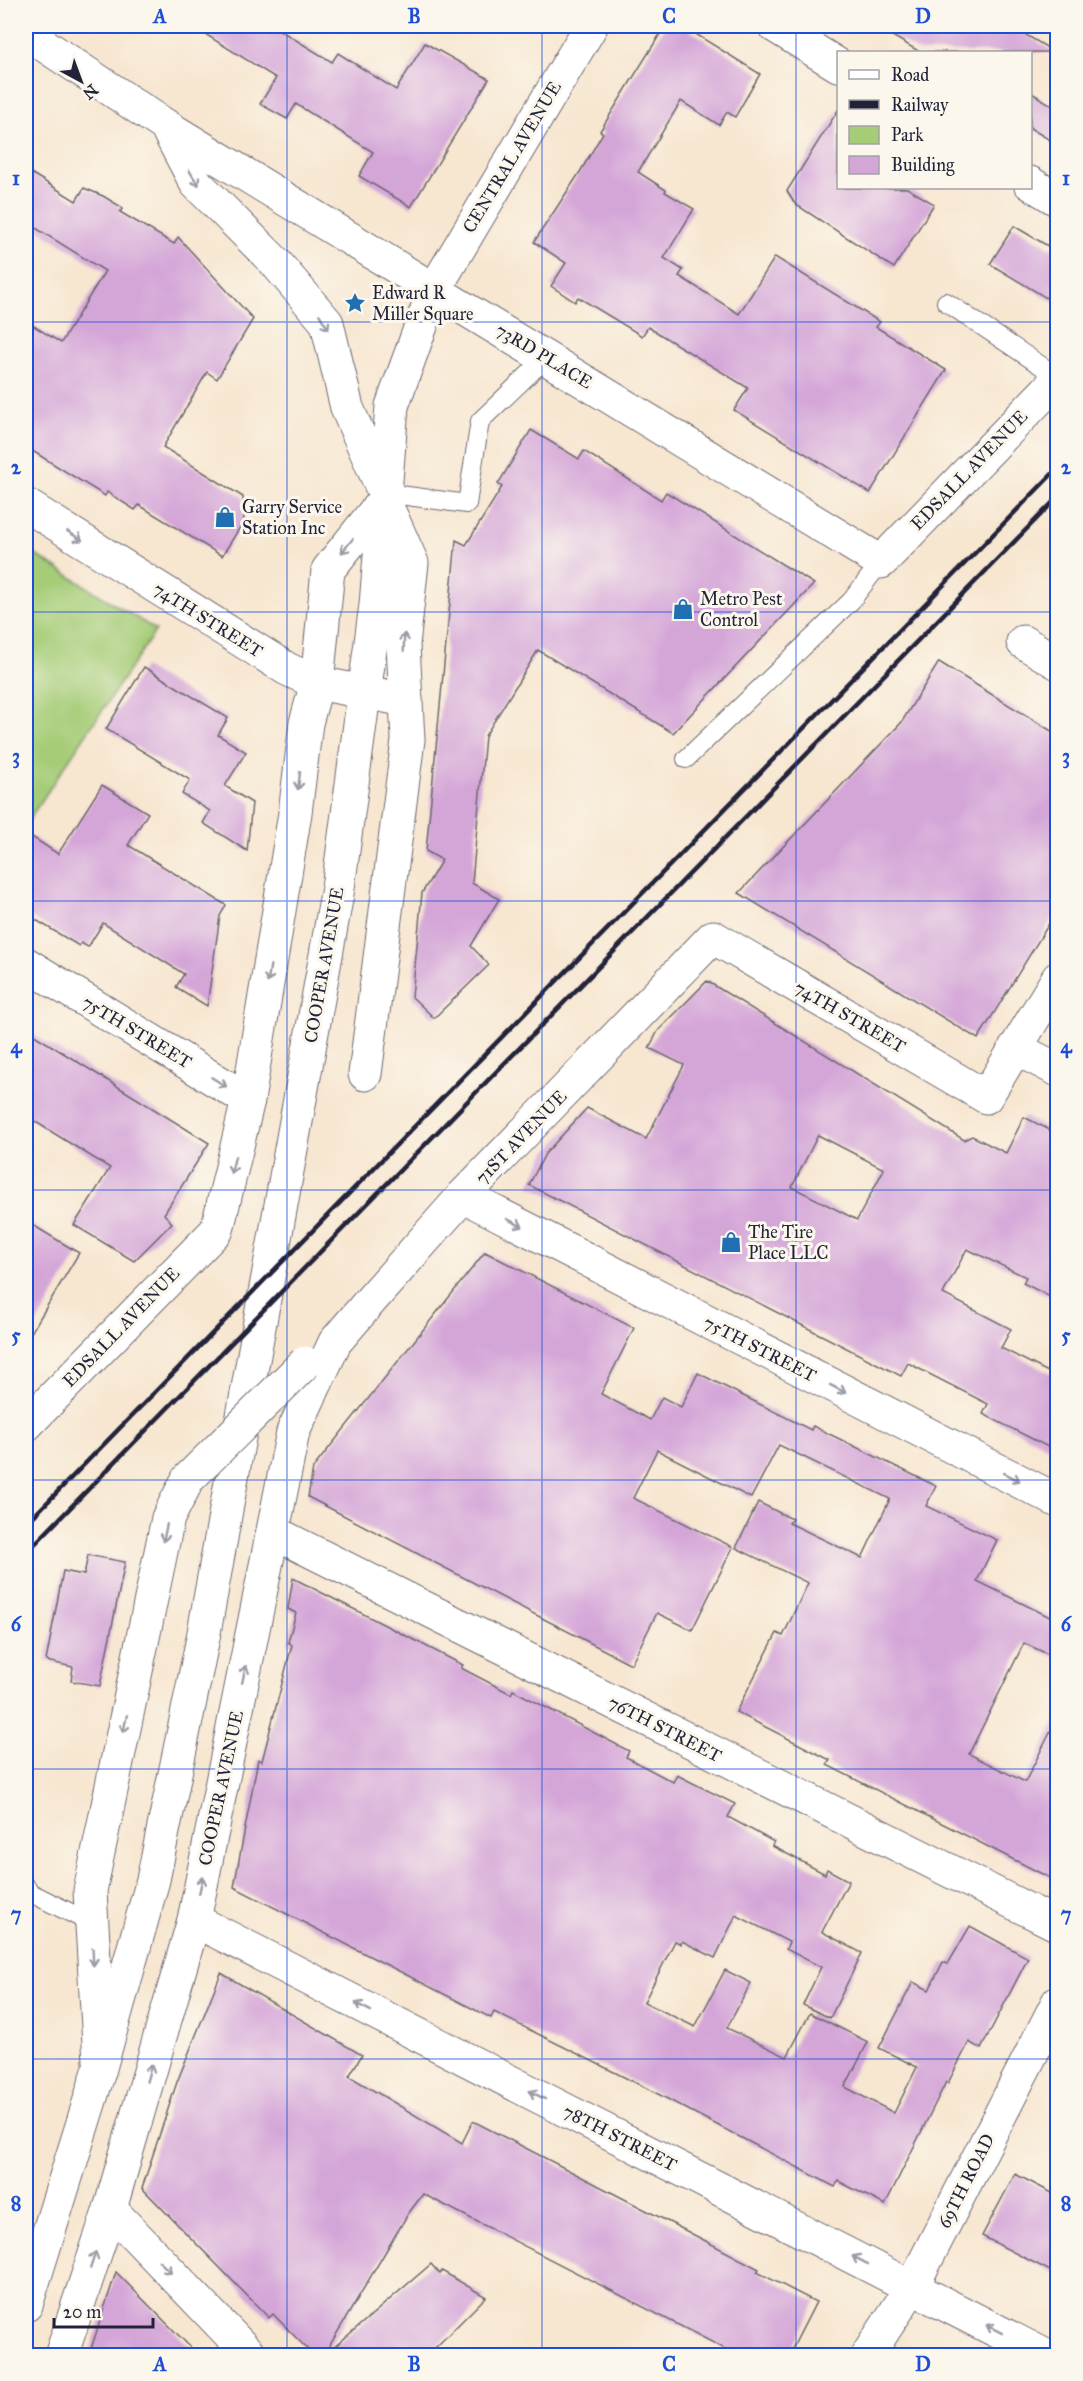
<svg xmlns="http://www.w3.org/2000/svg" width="1083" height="2381" viewBox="0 0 1083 2381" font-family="'IM FELL Great Primer',serif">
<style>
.green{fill:#a5cc77;stroke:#647759;stroke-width:1.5}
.building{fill:#d4a6d8;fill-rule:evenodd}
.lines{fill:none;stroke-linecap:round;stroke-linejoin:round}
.lane-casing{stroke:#6d676f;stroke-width:20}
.street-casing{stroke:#6d676f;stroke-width:35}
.secondary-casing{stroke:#6d676f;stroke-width:35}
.lane{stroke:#fff;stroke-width:18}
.street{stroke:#fff;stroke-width:33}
.secondary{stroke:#fff;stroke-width:33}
.rail{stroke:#22223b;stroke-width:4.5}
.street-bridge-casing{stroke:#6d676f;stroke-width:35;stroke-linecap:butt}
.street-bridge{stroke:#fff;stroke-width:33}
.oneway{stroke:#9c9ca7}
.grid{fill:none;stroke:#1d4ed8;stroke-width:1.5;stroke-opacity:0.55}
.labels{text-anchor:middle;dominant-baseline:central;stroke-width:6;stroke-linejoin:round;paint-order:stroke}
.street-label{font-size:18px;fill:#22223b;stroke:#fbf7ec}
.poi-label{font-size:18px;fill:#22223b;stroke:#fbf7ec;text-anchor:start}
.neatline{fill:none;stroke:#1d4ed8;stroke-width:2}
.grid-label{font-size:20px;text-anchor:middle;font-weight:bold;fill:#1d4ed8}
</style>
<rect width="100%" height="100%" fill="#fbf7ec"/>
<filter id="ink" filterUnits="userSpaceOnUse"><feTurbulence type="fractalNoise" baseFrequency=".0167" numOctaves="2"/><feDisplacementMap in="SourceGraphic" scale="12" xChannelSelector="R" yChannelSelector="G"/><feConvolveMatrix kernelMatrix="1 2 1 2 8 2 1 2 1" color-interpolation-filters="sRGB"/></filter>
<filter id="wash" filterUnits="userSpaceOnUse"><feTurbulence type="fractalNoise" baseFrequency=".008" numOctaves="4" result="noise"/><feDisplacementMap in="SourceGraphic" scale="24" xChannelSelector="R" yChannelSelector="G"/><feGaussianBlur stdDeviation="1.35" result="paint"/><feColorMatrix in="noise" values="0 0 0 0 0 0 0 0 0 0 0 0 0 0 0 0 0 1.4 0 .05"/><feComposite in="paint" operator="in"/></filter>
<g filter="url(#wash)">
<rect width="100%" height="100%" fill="#f7e6d0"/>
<path class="green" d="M26 549 156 630 26 824Z"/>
<g id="blocks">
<g class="building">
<path d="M192 26H273L332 62 338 53 396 90 425 43 489 79 411 207 359 176 373 152 296 104 287 119 260 104 276 78Z"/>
<path d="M665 26H683L760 74 735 117 727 112 719 125 681 101 638 172 666 190 665 192 694 209 664 258 683 270 679 276 739 314 775 257 880 322 876 327 946 370 870 493 734 410 748 388 648 327 642 336 578 297 575 302 551 286 566 263 534 242 580 172 603 133 600 131Z"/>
<path d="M875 26H1011L1055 52H920Z"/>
<path d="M1030 92 1058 109V145L1030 128Z"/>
<path d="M838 110V188H907L934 204 894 268 795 204 787 191Z"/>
<path d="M26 170 76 201 84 188 103 196 123 208 120 212 174 244 178 237 253 319 217 379 207 372 163 447 243 497 244 521 222 556 139 505 135 510 107 492 105 496 26 447V321L61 343 105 271 26 222Z"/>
<path d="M1014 226 1058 252V305L990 264Z"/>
<path d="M531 430 579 459 584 451 661 500 666 492 814 584 673 733 538 650 485 736 472 883 499 899 471 946 489 965 434 1018 412 997 422 893 442 860 426 851 456 540 466 545 502 487 498 484Z"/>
<path d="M939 662 1058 735V909L978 1039 739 893 901 723Z"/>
<path d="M144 667 228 718 218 735 246 752 225 786 252 803 247 851 203 823 210 811 182 794 190 780 106 729Z"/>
<path d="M102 785 148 813 128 845 226 905 220 916 207 1006 176 987 184 974 103 923 88 947 81 943 79 946 26 914V833L58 854Z"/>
<path d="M707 981 964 1140 972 1136 1006 1153 1024 1117 1058 1134V1301L1023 1283 1026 1277 967 1249 943 1294 1011 1329 1001 1348 1058 1377V1452L983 1414 988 1404 908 1363 901 1376 529 1185 545 1154 587 1108 646 1139 684 1065 649 1048 658 1031ZM818 1135 884 1169 857 1220 792 1187Z"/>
<path d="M26 1030 209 1143 164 1214 172 1223 134 1261 74 1225 110 1168 26 1116Z"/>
<path d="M26 1221 79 1253 26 1341Z"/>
<path d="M485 1252 634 1328 601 1394 650 1420 662 1397 681 1407 698 1373 811 1430 813 1426 936 1486 926 1506 997 1540 977 1581 1058 1621V1659L1024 1643 969 1754 1025 1782 1058 1717V1882L827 1765 830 1760 736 1712 777 1633 783 1636 808 1583 736 1548 758 1502 792 1519 789 1523 862 1558 890 1499 779 1445 751 1498 657 1450 633 1498 733 1547 692 1630 657 1613 631 1664 308 1497 313 1468Z"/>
<path d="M88 1555 125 1562 100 1686 71 1681 73 1667 46 1661 63 1571 84 1575Z"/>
<path d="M293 1578 463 1665 461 1668 511 1694 513 1690 629 1751 626 1757 673 1782 677 1775 735 1804 728 1817 774 1842 772 1846 825 1874 827 1869 849 1881 822 1932 862 1953 830 2018 803 2005 821 1967 786 1949 789 1942 736 1915 715 1958 682 1941 681 1944 675 1941 644 2002 695 2027 725 1970 751 1983 727 2028 787 2057 810 2013 868 2042 845 2087 894 2113 917 2067 879 2048 913 1982 929 1990 943 1962 948 1964 970 1926 1028 1958 981 2049 969 2042 948 2083 946 2082 885 2205 838 2181 835 2187 656 2093 494 2012 491 2018 234 1887 258 1759 262 1761 292 1645 288 1642 296 1613 288 1609Z"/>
<path d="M221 1973 362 2055 349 2076 462 2143 473 2121 698 2237 759 2269 757 2272 816 2302 789 2355H737L423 2194 408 2214 324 2355H313L273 2314 269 2318 142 2188 177 2082Z"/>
<path d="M1015 2174 1058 2196V2275L982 2236Z"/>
<path d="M431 2264 440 2274 442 2271 486 2297 428 2355H325Z"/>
<path d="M116 2272 198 2355H89Z"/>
</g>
</g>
</g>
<g filter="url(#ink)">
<use href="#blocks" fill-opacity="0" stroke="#6d676f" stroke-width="1.5"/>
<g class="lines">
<defs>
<g id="lane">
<path d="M946 302 1058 377"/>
<path d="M385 493 467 504 480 421 547 357"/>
<path d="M686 759 851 601 881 562"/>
<path d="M26 1887 31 1893 91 1923"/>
</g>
<g id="street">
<path d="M775 26 838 65"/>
<path d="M1030 183 1058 200"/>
<path d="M434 290 881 562 1058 379"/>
<path d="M26 505 287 669 317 683 406 700"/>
<path d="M1023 642 1058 663"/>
<path d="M26 964 248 1100"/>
<path d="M1015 1048 1058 1070"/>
<path d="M463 1196 1058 1501"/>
<path d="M26 1425 217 1230 248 1100 295 813 306 723 317 683 328 570 384 500 412 563 403 645 408 740 365 1074"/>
<path d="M273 1532 1058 1925"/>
<path d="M194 1920 1046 2356"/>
<path d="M100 2061 90 1891 168 1518 188 1479"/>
<path d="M110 2209 251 2356"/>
<path d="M61 2356 110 2209 194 1920 293 1432 335 1342 371 1300 463 1196 713 937 986 1097 1058 978"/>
<path d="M867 2356 912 2287 1058 2002"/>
</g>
<g id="secondary">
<path d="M26 33 166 126 434 290"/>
<path d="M166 126 196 183 276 263 327 323 347 408 383 490"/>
<path d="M26 2305 100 2068 153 1880 203 1638 338 888 376 605 392 406 434 290 591 26"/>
</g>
</defs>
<use href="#lane" class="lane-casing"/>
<use href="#street" class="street-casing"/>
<use href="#secondary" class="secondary-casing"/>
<use href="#lane" class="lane"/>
<use href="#street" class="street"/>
<use href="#secondary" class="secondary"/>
<g class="rail">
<path d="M26 1524 1058 468"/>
<path d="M26 1553 1058 497"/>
</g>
<defs>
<path id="street-bridge" d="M188 1479 305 1363"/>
</defs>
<use href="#street-bridge" class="street-bridge-casing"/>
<use href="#street-bridge" class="street-bridge"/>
</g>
<defs><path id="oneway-shaft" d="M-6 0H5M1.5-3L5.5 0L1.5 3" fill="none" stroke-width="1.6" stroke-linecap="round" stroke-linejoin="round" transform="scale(1.5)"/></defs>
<g class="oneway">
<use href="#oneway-shaft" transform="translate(194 178) rotate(58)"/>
<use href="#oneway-shaft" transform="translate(324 322) rotate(59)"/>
<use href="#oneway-shaft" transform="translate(75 536) rotate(32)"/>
<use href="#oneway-shaft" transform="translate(347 546) rotate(129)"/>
<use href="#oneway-shaft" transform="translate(404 642) rotate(-88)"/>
<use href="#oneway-shaft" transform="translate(299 781) rotate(97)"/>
<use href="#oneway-shaft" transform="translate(269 974) rotate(99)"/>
<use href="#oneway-shaft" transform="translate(219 1082) rotate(32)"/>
<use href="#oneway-shaft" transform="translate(233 1165) rotate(104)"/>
<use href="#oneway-shaft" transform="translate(515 1223) rotate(27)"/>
<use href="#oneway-shaft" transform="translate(838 1389) rotate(27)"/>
<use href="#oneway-shaft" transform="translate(1012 1477) rotate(27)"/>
<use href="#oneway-shaft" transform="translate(165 1533) rotate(102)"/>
<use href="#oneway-shaft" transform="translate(244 1674) rotate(-78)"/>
<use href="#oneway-shaft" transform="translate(125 1724) rotate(102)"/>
<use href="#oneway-shaft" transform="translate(201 1885) rotate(-78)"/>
<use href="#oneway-shaft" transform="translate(93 1957) rotate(87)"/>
<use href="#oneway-shaft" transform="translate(363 2007) rotate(-153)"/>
<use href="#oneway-shaft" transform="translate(149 2073) rotate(-74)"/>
<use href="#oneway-shaft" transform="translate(537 2095) rotate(-153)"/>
<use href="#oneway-shaft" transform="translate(93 2260) rotate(-72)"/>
<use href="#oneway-shaft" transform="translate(860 2260) rotate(-153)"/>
<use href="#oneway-shaft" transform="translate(165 2267) rotate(46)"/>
<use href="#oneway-shaft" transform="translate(994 2329) rotate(-153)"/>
</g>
</g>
<path class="grid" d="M287 26V2356M542 26V2356M796 26V2356M26 322H1058M26 612H1058M26 901H1058M26 1190H1058M26 1480H1058M26 1769H1058M26 2059H1058"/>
<defs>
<symbol id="sight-bare" viewBox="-9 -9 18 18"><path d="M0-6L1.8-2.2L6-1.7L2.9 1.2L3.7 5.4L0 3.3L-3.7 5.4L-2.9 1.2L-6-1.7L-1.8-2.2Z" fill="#1f6fb2" stroke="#fbf7ec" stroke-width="2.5" paint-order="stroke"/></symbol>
<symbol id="shop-bare" viewBox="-9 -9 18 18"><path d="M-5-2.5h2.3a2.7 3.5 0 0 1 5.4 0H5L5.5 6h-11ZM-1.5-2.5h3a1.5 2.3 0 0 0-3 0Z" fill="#1f6fb2" stroke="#fbf7ec" stroke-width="2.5" paint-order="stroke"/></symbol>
</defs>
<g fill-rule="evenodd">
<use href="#sight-bare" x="340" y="288" width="30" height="30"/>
<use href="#shop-bare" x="210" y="502" width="30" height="30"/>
<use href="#shop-bare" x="668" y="594" width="30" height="30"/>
<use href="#shop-bare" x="716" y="1227" width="30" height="30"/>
</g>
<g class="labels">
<g class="street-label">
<text transform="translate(512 157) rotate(-59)">CENTRAL AVENUE</text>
<text transform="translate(544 356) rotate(31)">73RD PLACE</text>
<text transform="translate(969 470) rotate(-46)">EDSALL AVENUE</text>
<text transform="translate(208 620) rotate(32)">74TH STREET</text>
<text transform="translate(324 965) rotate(-80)">COOPER AVENUE</text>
<text transform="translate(850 1017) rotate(30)">74TH STREET</text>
<text transform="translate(137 1032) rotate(31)">75TH STREET</text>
<text transform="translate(521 1137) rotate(-46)">71ST AVENUE</text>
<text transform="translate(121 1327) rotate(-46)">EDSALL AVENUE</text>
<text transform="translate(760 1349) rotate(27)">75TH STREET</text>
<text transform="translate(665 1729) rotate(27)">76TH STREET</text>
<text transform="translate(221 1788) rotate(-78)">COOPER AVENUE</text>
<text transform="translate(620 2138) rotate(27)">78TH STREET</text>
<text transform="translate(966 2181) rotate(-63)">69TH ROAD</text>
</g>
<g class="poi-label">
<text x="372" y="293">Edward R<tspan x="372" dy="21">Miller Square</tspan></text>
<text x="242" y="507">Garry Service<tspan x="242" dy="21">Station Inc</tspan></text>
<text x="700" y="599">Metro Pest<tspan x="700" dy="21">Control</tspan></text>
<text x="748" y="1232">The Tire<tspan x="748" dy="21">Place LLC</tspan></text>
</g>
</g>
<rect width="1083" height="2381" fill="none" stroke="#fbf7ec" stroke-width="66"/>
<rect x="837" y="51" width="195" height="138" fill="#fbf7ec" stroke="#a4a2a5" stroke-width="1.5"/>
<rect x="849" y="70" width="30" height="9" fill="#ffffff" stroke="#a4a2a5" stroke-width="1.5"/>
<text x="891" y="81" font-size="18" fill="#22223b">Road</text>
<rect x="849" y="100" width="30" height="9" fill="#22223b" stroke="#a4a2a5" stroke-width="1.5"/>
<text x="891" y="111" font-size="18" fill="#22223b">Railway</text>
<rect x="849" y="126" width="30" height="18" fill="#a5cc77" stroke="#a4a2a5" stroke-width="1.5"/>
<text x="891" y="141" font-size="18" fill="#22223b">Park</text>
<rect x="849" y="156" width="30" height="18" fill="#d4a6d8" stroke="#a4a2a5" stroke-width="1.5"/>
<text x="891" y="171" font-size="18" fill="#22223b">Building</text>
<g transform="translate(81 81) rotate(139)" stroke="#fbf7ec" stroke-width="4.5" paint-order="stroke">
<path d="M0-4.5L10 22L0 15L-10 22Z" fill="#22223b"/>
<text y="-9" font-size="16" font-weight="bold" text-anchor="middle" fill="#22223b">N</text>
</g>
<path d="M54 2318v9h99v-9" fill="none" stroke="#22223b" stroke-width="3"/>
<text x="63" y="2318" font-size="18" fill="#22223b" stroke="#fbf7ec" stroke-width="4.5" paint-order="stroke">20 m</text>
<rect x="33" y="33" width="1017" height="2315" class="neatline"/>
<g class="grid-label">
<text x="160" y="23">A</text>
<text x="414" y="23">B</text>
<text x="669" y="23">C</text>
<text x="923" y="23">D</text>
<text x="16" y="185">1</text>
<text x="1066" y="185">1</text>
<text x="16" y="474">2</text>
<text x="1066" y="474">2</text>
<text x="16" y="763">3</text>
<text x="1066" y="763">3</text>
<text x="16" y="1053">4</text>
<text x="1066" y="1053">4</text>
<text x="16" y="1342">5</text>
<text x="1066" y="1342">5</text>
<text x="16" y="1631">6</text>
<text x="1066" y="1631">6</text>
<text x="16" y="1921">7</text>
<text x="1066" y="1921">7</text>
<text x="16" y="2210">8</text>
<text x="1066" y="2210">8</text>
<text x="160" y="2371">A</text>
<text x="414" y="2371">B</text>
<text x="669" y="2371">C</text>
<text x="923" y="2371">D</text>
</g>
</svg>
